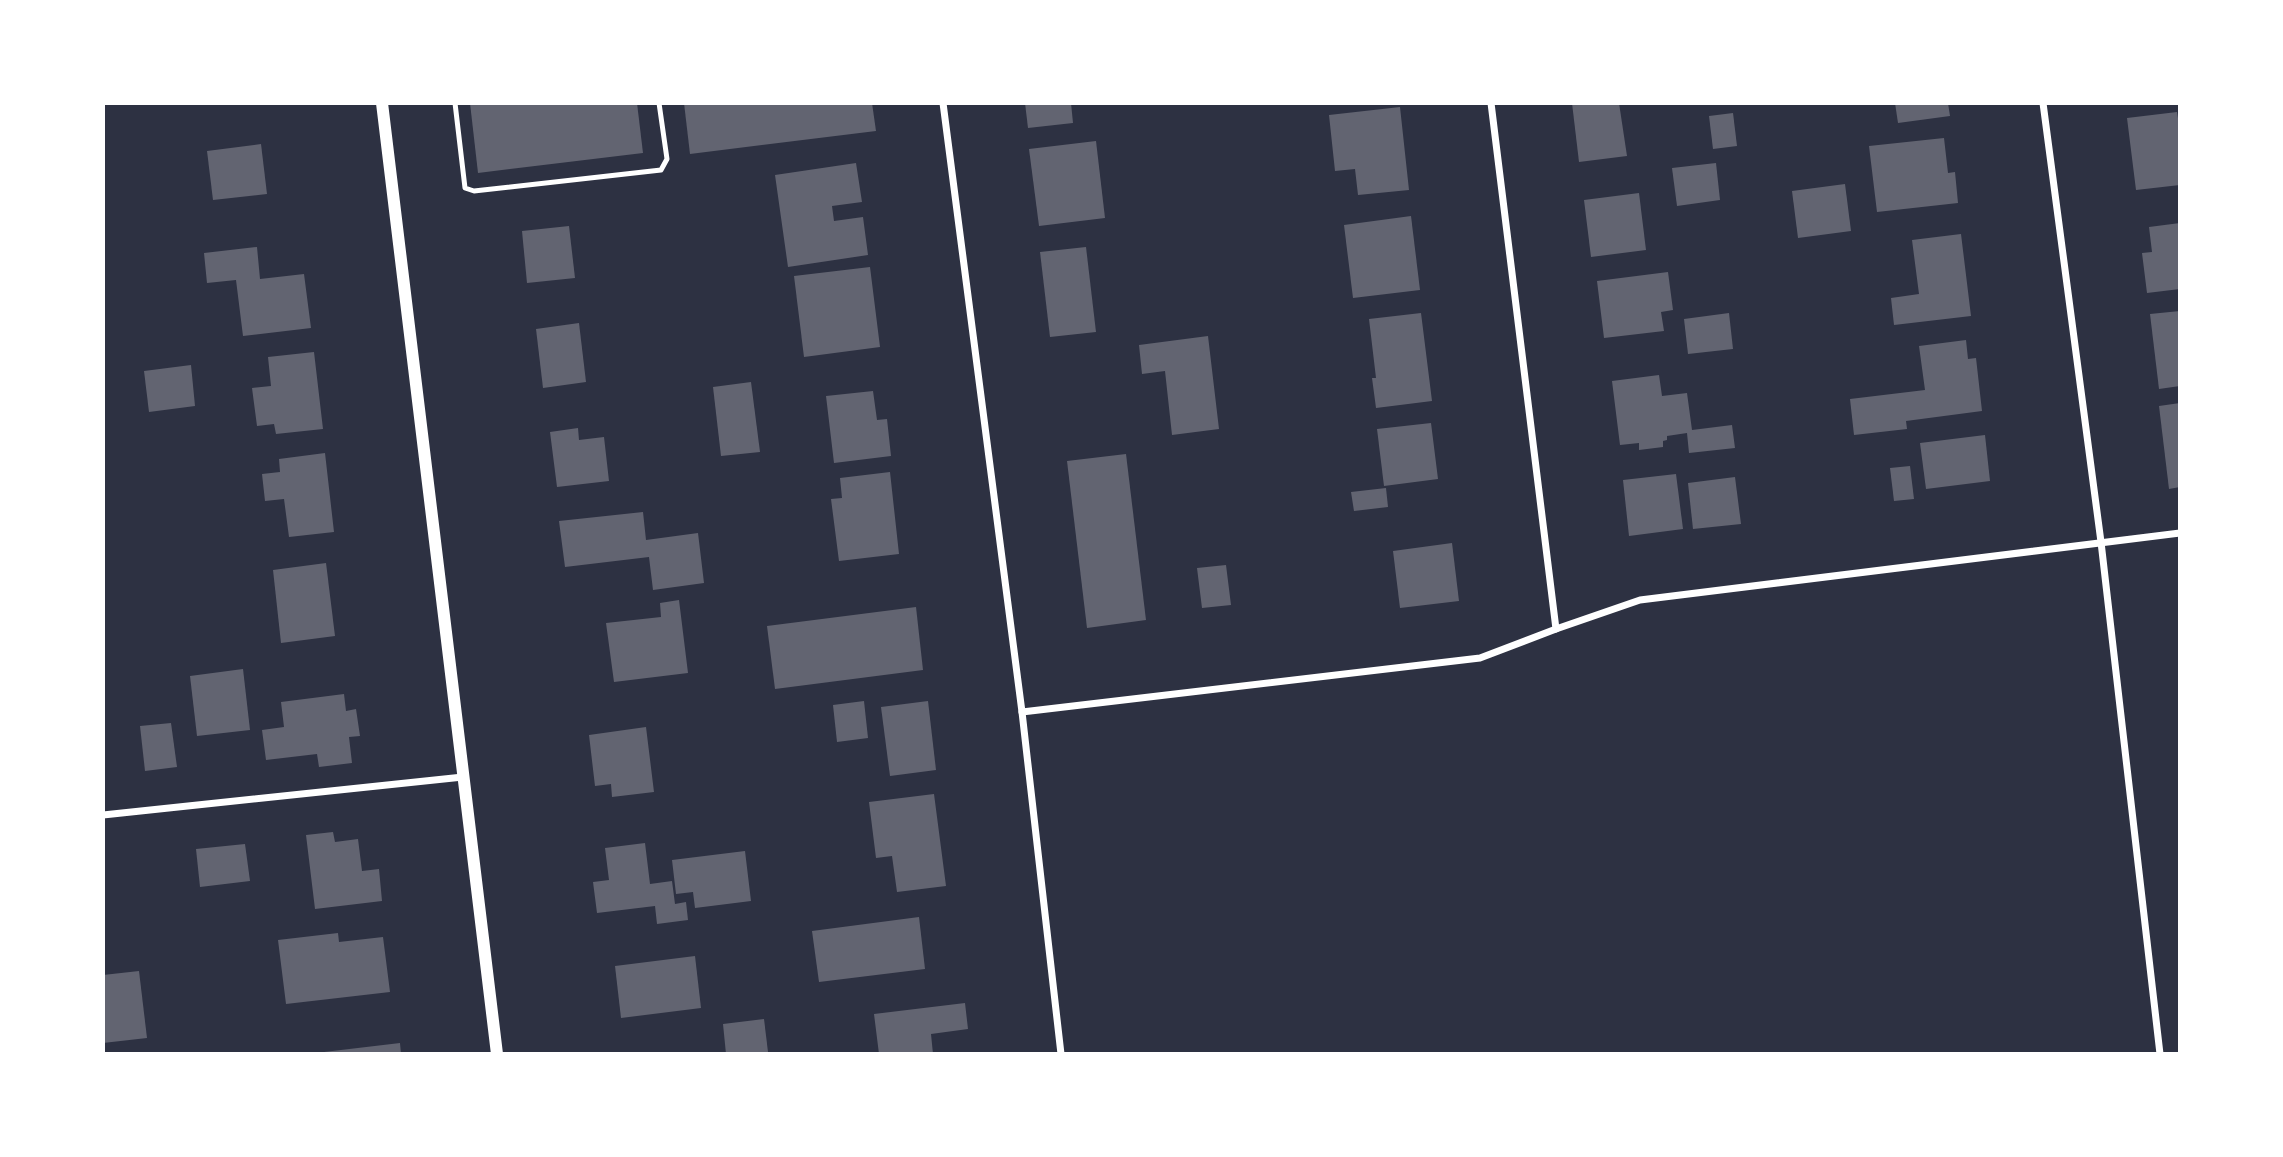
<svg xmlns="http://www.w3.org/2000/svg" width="2283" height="1157" viewBox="0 0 2283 1157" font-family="Signika,sans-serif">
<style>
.building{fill:#626471}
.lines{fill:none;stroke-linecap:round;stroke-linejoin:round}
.service{stroke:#fff;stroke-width:5}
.minor{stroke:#fff;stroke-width:7}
.tertiary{stroke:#fff;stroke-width:12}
</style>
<rect width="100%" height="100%" fill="#2d3142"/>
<g class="building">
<path d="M470 103H637L643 153 478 173Z"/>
<path d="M684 103H872L876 131 690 154Z"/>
<path d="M1025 103H1071L1073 123 1028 128Z"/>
<path d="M1572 103H1619L1627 156 1579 162Z"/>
<path d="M1895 103H1948L1950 116 1898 123Z"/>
<path d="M1400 107 1409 190 1358 195 1355 169 1335 171 1329 115Z"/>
<path d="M2177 112 2180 131V185L2136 190 2127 118Z"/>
<path d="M1733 113 1737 146 1713 149 1709 116Z"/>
<path d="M1944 138 1948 173 1955 172 1958 203 1877 212 1869 146Z"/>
<path d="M1096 141 1105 218 1039 226 1029 149Z"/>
<path d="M261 144 267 194 213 200 207 151Z"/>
<path d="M856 163 862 202 832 206 834 221 863 217 868 255 788 267 775 175Z"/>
<path d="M1716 163 1720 200 1677 206 1672 168Z"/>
<path d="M1845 184 1851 231 1798 238 1792 191Z"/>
<path d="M1639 193 1646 250 1591 257 1584 200Z"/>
<path d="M1411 216 1420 290 1353 298 1344 225Z"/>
<path d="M2180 223V289L2147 293 2142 253 2152 252 2149 227Z"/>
<path d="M569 226 575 278 527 283 522 231Z"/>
<path d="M1961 234 1971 316 1894 325 1891 298 1919 294 1912 240Z"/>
<path d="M257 247 260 279 304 274 311 328 243 336 236 280 207 283 204 253Z"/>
<path d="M1086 247 1096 332 1050 337 1040 252Z"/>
<path d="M870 267 880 347 804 357 794 276Z"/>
<path d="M1668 272 1673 310 1661 312 1664 331 1604 338 1597 281Z"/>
<path d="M2180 311V386L2159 389 2150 314Z"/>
<path d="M1421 313 1432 401 1376 408 1372 378H1376L1369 319Z"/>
<path d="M1729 313 1733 349 1688 354 1684 319Z"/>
<path d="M579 323 586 382 543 388 536 329Z"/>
<path d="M1208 336 1219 429 1172 435 1165 371 1142 374 1139 345Z"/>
<path d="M1966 340 1968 359 1976 358 1982 411 1906 421 1907 429 1854 435 1850 399 1925 390 1919 346Z"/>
<path d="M314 352 323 429 276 434 274 424 257 426 252 388 271 386 268 357Z"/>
<path d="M191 365 195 406 149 412 144 371Z"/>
<path d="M1659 375 1662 396 1687 393 1692 430 1732 425 1735 448 1689 453 1687 433 1667 436V440L1663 441V447L1639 450V443L1620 445 1612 381Z"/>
<path d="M751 382 760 452 721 456 713 387Z"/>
<path d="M873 391 877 420 887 419 891 456 834 463 826 396Z"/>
<path d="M2180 403V487L2169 489 2159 406Z"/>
<path d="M1431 423 1438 479 1384 486 1377 429Z"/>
<path d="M578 428 579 440 604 437 609 481 557 487 550 432Z"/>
<path d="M1985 435 1990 481 1926 489 1920 443Z"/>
<path d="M325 453 334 532 289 537 284 499 265 501 262 474 280 472 279 459Z"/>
<path d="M1126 454 1146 620 1087 628 1067 461Z"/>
<path d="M1910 466 1914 499 1894 501 1890 468Z"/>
<path d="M890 472 899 554 839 561 831 499 842 498 840 478Z"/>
<path d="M1676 474 1683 529 1629 536 1623 480Z"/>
<path d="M1735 477 1741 524 1693 529 1688 483Z"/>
<path d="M1386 488 1388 507 1354 511 1351 492Z"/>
<path d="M643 512 646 540 698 533 704 583 653 590 649 557 565 567 559 521Z"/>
<path d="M1452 543 1459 601 1400 608 1393 551Z"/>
<path d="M326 563 335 636 281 643 273 570Z"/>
<path d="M1226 565 1231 605 1202 608 1197 568Z"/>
<path d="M679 600 688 673 614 682 606 623 661 617 660 603Z"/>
<path d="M916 607 923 670 775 689 767 626Z"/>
<path d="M243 669 250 730 197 736 190 676Z"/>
<path d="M344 694 346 711 356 709 360 736 349 737 352 763 319 767 317 754 266 760 262 730 284 727 281 702Z"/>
<path d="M864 701 868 738 837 742 833 705Z"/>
<path d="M928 701 936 770 890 776 881 707Z"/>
<path d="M171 723 177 767 145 771 140 726Z"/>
<path d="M646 727 654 792 612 797 611 784 595 786 589 735Z"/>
<path d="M934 794 946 886 897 892 892 856 876 858 869 802Z"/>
<path d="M333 832 335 842 358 839 362 871 379 869 382 901 315 909 306 835Z"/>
<path d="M645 843 650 884 672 881 675 904 686 902 688 920 657 924 655 906 597 913 593 882 609 880 605 848Z"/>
<path d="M245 844 250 881 200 887 196 849Z"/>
<path d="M745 851 751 901 695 908 693 892 676 894 672 860Z"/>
<path d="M919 917 925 969 819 982 812 931Z"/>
<path d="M338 933 339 942 383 937 390 992 286 1004 278 940Z"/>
<path d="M695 956 701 1008 621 1018 615 966Z"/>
<path d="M139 971 147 1038 103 1043V975Z"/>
<path d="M965 1003 968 1029 931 1034 933 1054H879L874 1014Z"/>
<path d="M764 1019 768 1052 726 1054 723 1024Z"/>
<path d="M400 1043 401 1054H324V1052Z"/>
</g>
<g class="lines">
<path class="service" d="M455 103 465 188 474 191 661 170 667 159 659 103"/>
<g class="minor">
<path d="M943 103 1022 712 1061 1054"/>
<path d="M1491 103 1556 629"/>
<path d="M2043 103 2101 542 2160 1054"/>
<path d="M1022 712 1480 658 1556 629 1640 600 2180 533"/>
<path d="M103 815 463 777"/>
</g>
<path class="tertiary" d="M382 103 497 1054"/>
</g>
<rect width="2283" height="1157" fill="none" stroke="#ffffff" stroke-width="210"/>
</svg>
